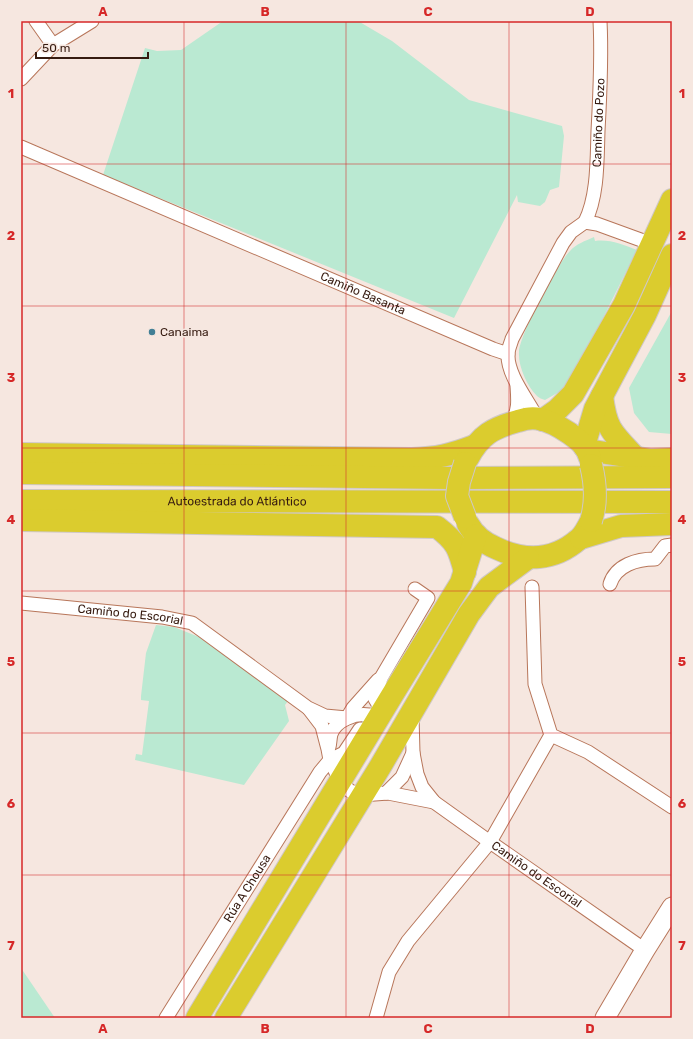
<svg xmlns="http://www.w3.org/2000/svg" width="693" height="1039" viewBox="0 0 693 1039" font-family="Rubik,sans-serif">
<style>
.green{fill:#bae9d2}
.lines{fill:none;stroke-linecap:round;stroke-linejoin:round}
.street-casing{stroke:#b8765a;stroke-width:15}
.secondary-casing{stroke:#b8765a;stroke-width:21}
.highway-casing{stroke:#cfc8c6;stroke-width:24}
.street{stroke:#fff;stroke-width:13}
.secondary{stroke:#fff;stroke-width:19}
.highway{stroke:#dbcc2e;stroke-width:22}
.highway-bridge-casing{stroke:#cfc8c6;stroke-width:24;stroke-linecap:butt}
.highway-bridge{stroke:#dbcc2e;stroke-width:22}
.grid{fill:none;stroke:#d62828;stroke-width:1;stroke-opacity:0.55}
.poi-dot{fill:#427f95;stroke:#f6e7e0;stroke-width:1.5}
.labels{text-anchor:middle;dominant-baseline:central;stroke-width:3;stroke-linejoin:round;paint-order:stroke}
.street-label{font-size:12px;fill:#361b10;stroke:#f6e7e0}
.poi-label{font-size:12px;fill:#361b10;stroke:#f6e7e0;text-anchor:start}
.neatline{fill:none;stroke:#d62828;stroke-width:1.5}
.grid-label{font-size:13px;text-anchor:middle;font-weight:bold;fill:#d62828}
</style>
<rect width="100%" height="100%" fill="#f6e7e0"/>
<g class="green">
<path d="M223 21H358L392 41 469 100 562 126 564 136 559 187 550 190 545 202 540 206 518 202 517 195 454 318 103 175 145 48 157 51 181 50Z"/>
<path d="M594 237 595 241C610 239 623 245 637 250L589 346 569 381 559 392 545 400C542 399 539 398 537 396 527 386 518 366 519 352 520 334 557 264 570 251 576 244 585 241 594 237Z"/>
<path d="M672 311V434L649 432 634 413 629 388Z"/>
<path d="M156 625 174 627 199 637 288 701 285 705 289 721 244 785 135 760 136 754 142 755 149 701 141 700V696L146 653Z"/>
<path d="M21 968 55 1018H21Z"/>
</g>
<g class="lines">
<defs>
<g id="street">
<path d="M36 21 53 45"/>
<path d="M21 79 53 45 92 21"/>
<path id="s1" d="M21 147 493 349 508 354"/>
<path id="s2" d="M585 222C598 196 597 160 598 131 600 95 602 58 600 21"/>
<path d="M537 418C528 400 507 375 508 354 508 349 511 343 512 339L563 243 571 232 585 222 597 224 641 240"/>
<path d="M512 423C519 409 518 401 517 386"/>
<path d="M610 584C616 565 637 559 655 559L665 546 672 545"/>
<path d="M532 587 535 684 551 735 588 752 672 807"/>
<path id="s3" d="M21 603 162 617 192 623 308 708 325 716 347 718"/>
<path d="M378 704 375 699V695L381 678 428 598 415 589"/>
<path d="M309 709 322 726 328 749 330 760 340 781 350 791 362 795 388 793 434 802"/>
<path id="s4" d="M412 716 413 753 417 774 422 787 434 802 490 842 645 950"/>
<path d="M347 718 353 708 378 680"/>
<path d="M329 747C330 743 330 738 331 734 336 720 355 713 369 715"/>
<path d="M386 793 402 777 413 753"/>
<path id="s5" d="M166 1018 320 772 330 760 344 753 360 729"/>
<path d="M376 1018 389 972 408 941 490 842 551 735"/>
</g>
<path id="secondary" d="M605 1018 645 950 672 907"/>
<g id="highway">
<path d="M602 396C606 429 612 433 635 457"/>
<path d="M543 420 557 410 573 394 624 305 672 200"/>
<path d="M584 446 595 409 645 315 672 255"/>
<path d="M587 450 651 460 672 459"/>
<path d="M21 454 412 459C438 458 450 455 474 446"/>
<path d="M468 458C480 435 493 428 518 421 524 419 532 417 539 419 550 421 560 427 569 433 580 441 586 445 590 458"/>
<path d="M21 473 452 478 672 477"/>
<path id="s6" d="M21 501 672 502"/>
<path d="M21 520 437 527C457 542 459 549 465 572"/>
<path d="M468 524C474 535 484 543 496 548 525 562 554 561 579 539 584 535 588 527 591 521"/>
<path d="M581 538 621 526 672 524"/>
<path d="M197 1018 391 697 461 583 476 535"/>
<path d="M226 1018 380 767 469 614 489 587 528 558"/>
</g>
</defs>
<use href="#street" class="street-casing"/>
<use href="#secondary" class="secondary-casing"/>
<use href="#highway" class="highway-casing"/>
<use href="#street" class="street"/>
<use href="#secondary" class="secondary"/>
<use href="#highway" class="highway"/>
<defs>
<g id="highway-bridge">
<path d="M465 463 459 482 457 496 465 517"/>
<path d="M591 465C596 485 597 502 591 521"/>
</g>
</defs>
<use href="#highway-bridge" class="highway-bridge-casing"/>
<use href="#highway-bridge" class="highway-bridge"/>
</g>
<path class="grid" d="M184 21V1018M346 21V1018M509 21V1018M21 164H672M21 306H672M21 448H672M21 591H672M21 733H672M21 875H672"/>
<circle class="poi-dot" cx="152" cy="332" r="4"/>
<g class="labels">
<g class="street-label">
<text stroke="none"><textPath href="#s2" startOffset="101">Camiño do Pozo</textPath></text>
<text stroke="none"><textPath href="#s1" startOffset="372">Camiño Basanta</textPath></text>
<text stroke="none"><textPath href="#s6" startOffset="216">Autoestrada do Atlántico</textPath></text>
<text stroke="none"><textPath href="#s3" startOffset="110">Camiño do Escorial</textPath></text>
<text stroke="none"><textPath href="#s4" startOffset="217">Camiño do Escorial</textPath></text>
<text stroke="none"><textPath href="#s5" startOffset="153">Rúa A Chousa</textPath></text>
</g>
<g class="poi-label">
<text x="160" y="332">Canaima</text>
</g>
</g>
<rect width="693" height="1039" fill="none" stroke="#f6e7e0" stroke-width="44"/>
<path d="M36 52v6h112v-6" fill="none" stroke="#361b10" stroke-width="2"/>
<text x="42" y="52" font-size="12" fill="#361b10" stroke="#f6e7e0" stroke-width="3" paint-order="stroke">50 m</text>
<rect x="22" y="22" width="649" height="995" class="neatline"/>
<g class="grid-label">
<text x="103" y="16">A</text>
<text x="265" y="16">B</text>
<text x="428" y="16">C</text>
<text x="590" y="16">D</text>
<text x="11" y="98">1</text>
<text x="682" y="98">1</text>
<text x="11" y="240">2</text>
<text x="682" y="240">2</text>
<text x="11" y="382">3</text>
<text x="682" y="382">3</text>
<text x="11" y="524">4</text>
<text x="682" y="524">4</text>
<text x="11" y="666">5</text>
<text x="682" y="666">5</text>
<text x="11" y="808">6</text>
<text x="682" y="808">6</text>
<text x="11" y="950">7</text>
<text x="682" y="950">7</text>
<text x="103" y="1033">A</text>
<text x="265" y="1033">B</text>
<text x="428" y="1033">C</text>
<text x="590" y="1033">D</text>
</g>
</svg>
